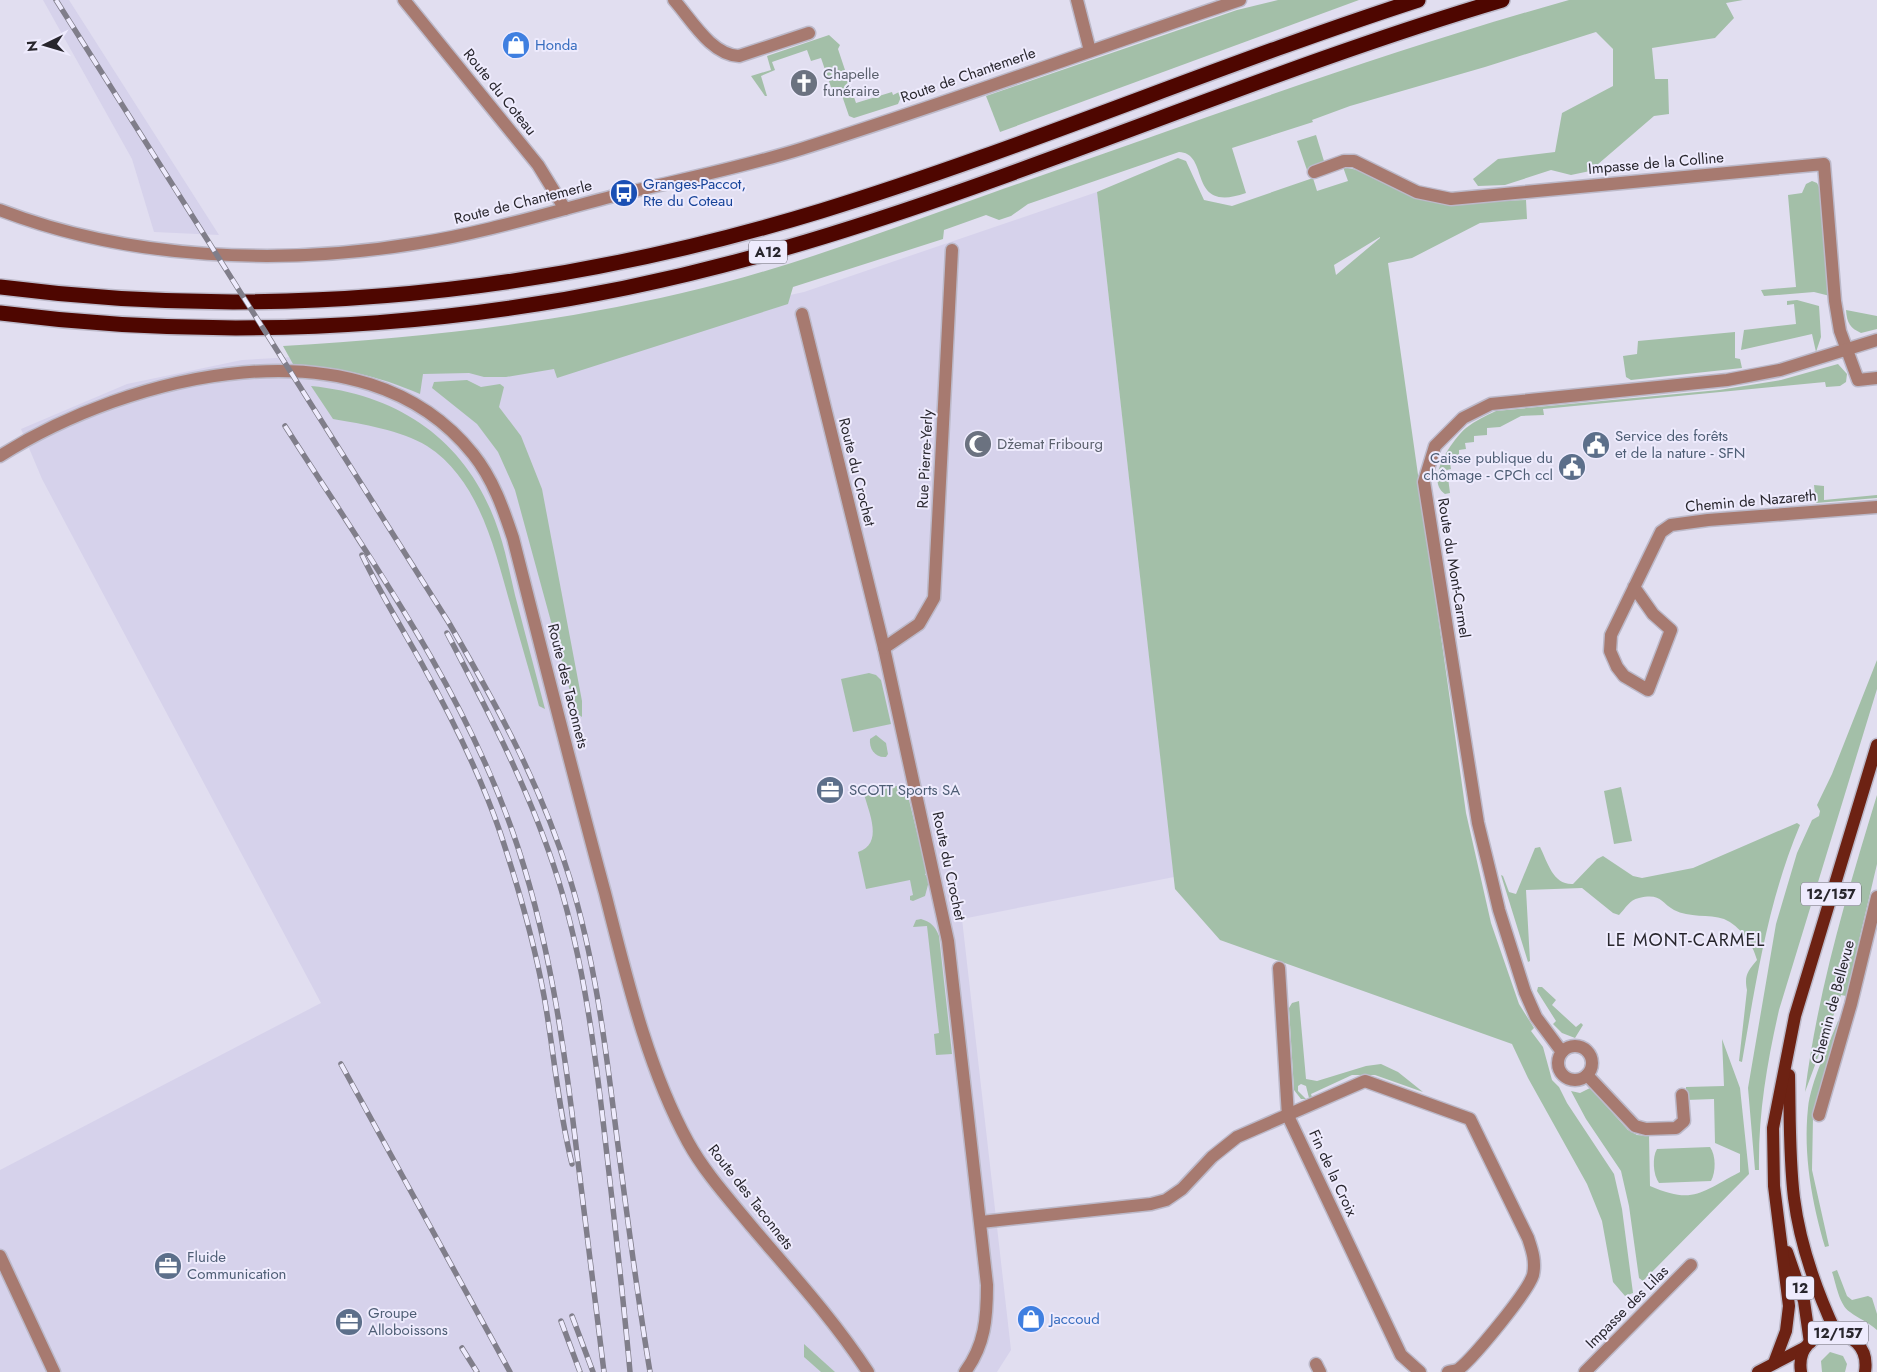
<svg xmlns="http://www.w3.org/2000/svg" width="1877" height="1372" viewBox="0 0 1877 1372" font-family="Jost,sans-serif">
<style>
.built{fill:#d6d2eb}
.green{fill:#a3bfa8;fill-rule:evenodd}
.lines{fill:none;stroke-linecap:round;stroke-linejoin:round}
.minor-casing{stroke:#bcb9c9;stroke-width:15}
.major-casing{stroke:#bcb9c9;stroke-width:15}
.highway-casing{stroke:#bcb9c9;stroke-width:18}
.minor{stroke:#a77a70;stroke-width:12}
.major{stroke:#6d2213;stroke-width:12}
.highway{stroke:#4e0600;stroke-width:15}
.rail-casing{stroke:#807e8a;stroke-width:5.5}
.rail{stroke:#eeebfd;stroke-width:4;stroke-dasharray:11;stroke-linecap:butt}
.labels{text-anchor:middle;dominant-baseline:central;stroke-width:4;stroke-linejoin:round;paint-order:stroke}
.shield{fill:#eeebfd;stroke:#63616b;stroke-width:1}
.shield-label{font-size:14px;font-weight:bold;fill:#28262d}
.shop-label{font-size:15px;fill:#366cbe;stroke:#eeebfd;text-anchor:start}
.worship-label{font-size:15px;fill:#5b616d;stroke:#eeebfd;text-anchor:start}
.street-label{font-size:15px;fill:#28262d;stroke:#eeebfd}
.transit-label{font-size:15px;fill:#164399;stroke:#eeebfd;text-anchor:start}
.service-label{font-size:15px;fill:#4e5e75;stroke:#eeebfd;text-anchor:start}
.quarter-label{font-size:18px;letter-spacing:1px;fill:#28262d;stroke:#eeebfd}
</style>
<rect width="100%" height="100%" fill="#e1def0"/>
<g class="built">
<path d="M43 0H69L219 235 154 232 132 159Z"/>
<path d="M1097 192 1174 877 962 919 1011 1350 997 1372H0V1170L321 1003 42 479 21 429 127 384 242 360 578 341 804 292Z"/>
</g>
<g class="green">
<path d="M1278 0H1359L1000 132 986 96 1237 10Z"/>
<path d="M1569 0H1743L1726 3 1734 18 1715 38 1652 48 1655 79H1668L1669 114 1654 116 1590 171 1571 175 1551 170 1505 185 1478 186 1473 179 1498 159 1555 152 1562 113 1613 86V49L1596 32 1485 67 1350 106 1312 120 1313 122 1232 148 1246 193C1186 214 1211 153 1179 152L1028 204 1011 216 999 220 986 215 944 230 943 239 793 287 788 304 557 378 554 369 506 377H484L469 373 423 374 420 394C376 375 341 368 293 364L283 346C418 338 550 324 682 293 787 269 888 230 989 194 1181 127 1373 55 1569 0Z"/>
<path d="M829 35 840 45 838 49 856 103 892 92 893 95 899 92 901 97 898 104 854 118 849 116 839 87 832 90 821 58 811 61 807 50 772 62 775 70 761 76 767 96H765L751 76 771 70 767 56Z"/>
<path d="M1316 135 1324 161 1307 170 1297 141Z"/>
<path d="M1178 158 1186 161 1204 200 1232 206 1313 178 1317 191 1348 181 1343 167 1367 172 1413 197 1441 203 1526 200 1527 219 1480 223 1412 258 1388 263 1466 813 1491 923 1519 1004 1534 1028 1531 1031 1543 1047 1552 1080 1559 1087 1567 1103 1614 1174 1622 1209 1633 1293 1625 1296 1613 1282 1602 1221 1587 1184 1528 1078 1512 1044 1220 940 1175 889 1097 192ZM1380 237V238L1336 275 1334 265Z"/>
<path d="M1812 181 1817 183 1820 189 1830 296 1814 292 1764 296 1761 290 1796 287 1788 195 1802 193 1806 184Z"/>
<path d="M1797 300 1819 306 1821 337 1816 352 1812 334 1741 350 1744 330 1796 324 1794 304 1787 305V301Z"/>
<path d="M1846 310 1877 316V329L1861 333C1850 328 1847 323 1846 310Z"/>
<path d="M1735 332V358L1740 359 1742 368 1631 380 1626 377 1623 356 1637 354 1638 341Z"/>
<path d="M1838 364 1847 374 1846 382 1840 386 1826 387 1825 382 1543 409 1544 415 1521 416 1500 427 1487 428V435L1474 436V442L1465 443 1466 449 1459 450V455L1454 456 1455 462 1450 463 1451 469 1447 470 1450 493 1445 494C1424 480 1452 440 1466 428 1475 421 1485 416 1496 411L1719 390 1781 380Z"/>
<path d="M467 380 481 387 500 384 504 387 499 407 521 436 542 489 582 701V717L576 713 515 490 498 452 477 424 432 388 434 382Z"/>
<path d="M311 386C402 395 470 443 499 532 506 553 510 574 515 595 525 633 535 671 545 709L539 706C530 673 520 640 511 607 495 551 480 480 427 446 401 430 362 424 333 419Z"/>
<path d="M1814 485 1824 486V500L1877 495V498L1816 503Z"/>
<path d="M1877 660V689L1779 1010C1767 1063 1758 1115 1759 1170H1755L1748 1088 1776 924 1797 853 1812 820 1819 816 1820 811 1817 805 1832 774Z"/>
<path d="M869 673 876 675 881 680 891 724 853 732 841 679Z"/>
<path d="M876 735 886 743 888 754 886 757C875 758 869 749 870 739Z"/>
<path d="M905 784 927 873 925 874 929 881 925 896 913 901 910 900V896L913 895 910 880 866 889 858 852C884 844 869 813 864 794Z"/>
<path d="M1621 787 1632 841 1614 844 1604 791Z"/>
<path d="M1877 795V864L1846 996 1841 995 1805 1092C1818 989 1847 894 1877 795Z"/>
<path d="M1797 823 1800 825C1768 901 1756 981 1742 1062L1739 1061 1747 990C1744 975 1748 971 1757 960 1753 944 1740 926 1724 919 1709 914 1689 918 1674 910 1660 902 1661 893 1639 898 1629 900 1626 908 1619 915L1613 913 1582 888 1526 890 1530 961 1528 962 1501 875 1503 876 1509 892 1516 894 1535 848 1540 847C1548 863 1553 885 1573 884L1597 859 1603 856 1633 876 1642 878 1693 868Z"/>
<path d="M921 919C931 922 935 926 939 936L952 1054 936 1055 934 1034 939 1033 927 926 913 927 916 920Z"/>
<path d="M1538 987H1542L1556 1000 1552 1005 1576 1027 1581 1023 1583 1025 1575 1038 1562 1033 1553 1024 1556 1021 1537 991Z"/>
<path d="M1299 1001 1306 1079 1317 1081 1366 1066 1381 1064 1398 1072 1423 1092 1375 1075H1352L1311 1094 1312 1097 1309 1098 1306 1086 1301 1084 1298 1086V1091L1306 1099H1301L1294 1090 1289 1008 1292 1003Z"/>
<path d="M1838 1021 1840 1022 1833 1052 1813 1117 1812 1170 1829 1246 1825 1247C1812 1203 1803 1154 1808 1108 1811 1081 1828 1047 1838 1021Z"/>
<path d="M1722 1039 1740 1088 1749 1174 1643 1281 1639 1278 1629 1206 1621 1171 1586 1119 1571 1091 1580 1093 1590 1088 1628 1130 1637 1135 1649 1136 1650 1186C1694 1205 1701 1192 1740 1172V1154L1715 1143 1714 1099 1686 1100V1087L1724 1086Z"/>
<path d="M1710 1147C1716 1155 1716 1172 1711 1181L1659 1183C1653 1175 1652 1157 1657 1149Z"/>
<path d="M1837 1270 1847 1296 1852 1300 1868 1296 1872 1298 1877 1314V1330C1867 1321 1859 1319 1850 1312 1839 1305 1836 1283 1832 1272Z"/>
<path d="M804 1344 835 1372H821L804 1357Z"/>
<path d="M1830 1352 1843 1356 1847 1364 1845 1372H1822L1821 1361Z"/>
</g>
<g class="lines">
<defs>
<g id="minor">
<path d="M404 0 538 165 565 209"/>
<path d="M674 0C691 19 711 55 739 56L809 33"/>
<path d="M1077 0 1090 51"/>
<path d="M1314 172 1344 161H1354L1417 192 1451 199 1824 164 1835 301 1840 331 1858 380 1877 378"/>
<path d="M0 210C130 260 283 266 419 243 489 232 557 210 626 193 684 179 743 167 801 149 948 103 1093 49 1240 0"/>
<path d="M802 314 884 648 948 941 987 1285C987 1318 985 1345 965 1372"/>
<path d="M0 456C128 375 362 315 473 454 493 479 503 508 513 538 543 656 573 775 605 893 626 975 647 1067 688 1142 705 1173 730 1200 752 1227 792 1274 834 1320 868 1372"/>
<path d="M1634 587 1653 614 1671 630 1648 690 1624 676 1617 667 1610 651 1611 635 1661 532 1671 525 1708 520 1877 507"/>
<path d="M884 648 919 624 934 598 952 250"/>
<path d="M1279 968 1288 1116 1401 1355 1420 1372"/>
<circle cx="1575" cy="1063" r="17"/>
<path d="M1562 1052 1536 1017 1525 992 1499 910 1490 872 1478 823 1424 482 1435 446 1463 418 1491 404 1727 380 1780 370 1877 340"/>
<path d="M1587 1075 1635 1126 1646 1129 1676 1128 1684 1121 1682 1095"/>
<path d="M1819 1115 1851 1004 1877 897"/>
<path d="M981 1222 1151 1204 1166 1200 1182 1189 1212 1157 1237 1137 1365 1081 1470 1119 1528 1238C1532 1250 1536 1261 1533 1275 1528 1292 1474 1357 1459 1369 1456 1371 1452 1371 1448 1372"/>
<path d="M0 1256 54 1372"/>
<path d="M1316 1364 1320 1372"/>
<path d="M1585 1372 1691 1265"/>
</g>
<g id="major">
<path d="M1789 1075C1790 1116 1789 1157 1794 1198 1800 1245 1816 1290 1836 1333"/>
<path d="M1787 1252 1804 1301 1810 1343"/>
<path d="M1774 1363 1786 1331 1789 1306 1774 1186 1773 1128 1795 1016 1877 745"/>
<path d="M1758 1372 1806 1347"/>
<path d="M1801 1372C1793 1321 1873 1321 1865 1372"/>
</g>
<g id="highway">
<path d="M0 287C280 323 552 293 821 211 1023 149 1217 65 1418 0"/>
<path d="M0 313C251 345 506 325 750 258 1006 188 1248 75 1502 0"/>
</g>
</defs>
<use href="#minor" class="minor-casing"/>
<use href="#major" class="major-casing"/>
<use href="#highway" class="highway-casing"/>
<use href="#minor" class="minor"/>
<use href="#major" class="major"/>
<use href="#highway" class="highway"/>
<defs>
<g id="rail">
<path d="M56 0 449 623C497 706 542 787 570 879 596 963 606 1051 617 1138 627 1216 637 1294 650 1372"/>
<path d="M285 426C368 556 460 683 512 830 549 935 564 1044 577 1154 586 1227 595 1299 604 1372"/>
<path d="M362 555C380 593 402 628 422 664 452 718 480 774 500 832 518 886 534 941 544 996 554 1052 558 1108 572 1164"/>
<path d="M447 633C489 713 531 793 558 879 584 963 595 1051 605 1138 614 1216 623 1294 630 1372"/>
<path d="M341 1064 510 1372"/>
<path d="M572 1316 593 1372"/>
<path d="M561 1321 580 1372"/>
<path d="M462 1348 477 1372"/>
</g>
</defs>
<use href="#rail" class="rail-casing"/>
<use href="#rail" class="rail"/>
</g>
<defs>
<symbol id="shop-disc" viewBox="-11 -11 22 22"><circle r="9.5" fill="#3f7fe0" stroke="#eeebfd"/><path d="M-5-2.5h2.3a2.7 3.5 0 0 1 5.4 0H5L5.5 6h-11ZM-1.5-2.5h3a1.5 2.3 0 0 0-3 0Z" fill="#fff"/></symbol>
<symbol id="church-disc" viewBox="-11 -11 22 22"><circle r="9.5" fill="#6b7280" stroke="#eeebfd"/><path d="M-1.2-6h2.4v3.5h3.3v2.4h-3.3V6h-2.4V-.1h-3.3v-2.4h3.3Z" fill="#fff"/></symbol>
<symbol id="bus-disc" viewBox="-11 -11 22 22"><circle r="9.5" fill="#1a4fb4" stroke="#eeebfd"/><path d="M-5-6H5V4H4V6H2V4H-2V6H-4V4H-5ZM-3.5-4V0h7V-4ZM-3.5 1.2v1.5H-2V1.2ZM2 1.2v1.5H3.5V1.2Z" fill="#fff"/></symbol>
<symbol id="mosque-disc" viewBox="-11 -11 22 22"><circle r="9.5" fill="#6b7280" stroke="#eeebfd"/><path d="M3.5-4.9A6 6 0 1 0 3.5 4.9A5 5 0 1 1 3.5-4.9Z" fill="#fff"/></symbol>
<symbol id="civic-disc" viewBox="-11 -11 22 22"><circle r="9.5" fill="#5c6f8a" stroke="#eeebfd"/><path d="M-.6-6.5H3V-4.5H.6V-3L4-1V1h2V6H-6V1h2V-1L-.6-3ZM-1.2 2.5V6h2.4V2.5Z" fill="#fff"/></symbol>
<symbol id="office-disc" viewBox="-11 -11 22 22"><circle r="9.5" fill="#5c6f8a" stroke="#eeebfd"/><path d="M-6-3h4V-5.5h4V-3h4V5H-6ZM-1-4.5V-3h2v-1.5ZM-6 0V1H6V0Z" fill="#fff"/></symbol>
</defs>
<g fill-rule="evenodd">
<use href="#shop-disc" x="500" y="29" width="32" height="32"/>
<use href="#church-disc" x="788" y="67" width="32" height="32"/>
<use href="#bus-disc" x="608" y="177" width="32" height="32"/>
<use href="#mosque-disc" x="962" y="428" width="32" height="32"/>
<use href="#civic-disc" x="1580" y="429" width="32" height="32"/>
<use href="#civic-disc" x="1556" y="451" width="32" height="32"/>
<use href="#office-disc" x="814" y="774" width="32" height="32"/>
<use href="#office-disc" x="152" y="1250" width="32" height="32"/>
<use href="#shop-disc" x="1015" y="1303" width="32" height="32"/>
<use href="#office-disc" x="333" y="1306" width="32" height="32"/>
</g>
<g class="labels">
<g class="shield">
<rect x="749" y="240.5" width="38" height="23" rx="4"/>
<rect x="1801" y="882.5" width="60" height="23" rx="4"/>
<rect x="1786" y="1276.5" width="28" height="23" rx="4"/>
<rect x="1808" y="1321.5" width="60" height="23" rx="4"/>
</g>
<g class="shield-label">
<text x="768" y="252">A12</text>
<text x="1831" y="894">12/157</text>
<text x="1800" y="1288">12</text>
<text x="1838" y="1333">12/157</text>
</g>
<g class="shop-label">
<text x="535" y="45">Honda</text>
<text x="1050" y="1319">Jaccoud</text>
</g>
<g class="worship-label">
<text x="823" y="74">Chapelle<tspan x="823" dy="17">funéraire</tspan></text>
<text x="997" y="444">Džemat Fribourg</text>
</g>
<g class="street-label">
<text transform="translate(968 75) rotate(-19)">Route de Chantemerle</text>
<text transform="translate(500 92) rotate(51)">Route du Coteau</text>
<text transform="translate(1656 163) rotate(-5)">Impasse de la Colline</text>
<text transform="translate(523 202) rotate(-14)">Route de Chantemerle</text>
<text transform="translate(925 459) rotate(-87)">Rue Pierre-Yerly</text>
<text transform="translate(857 472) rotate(76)">Route du Crochet</text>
<text transform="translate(1751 501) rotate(-5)">Chemin de Nazareth</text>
<text transform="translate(1454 568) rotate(81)">Route du Mont-Carmel</text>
<text transform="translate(568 686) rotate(76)">Route des Taconnets</text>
<text transform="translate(949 866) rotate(78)">Route du Crochet</text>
<text transform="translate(1833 1002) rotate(-75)">Chemin de Bellevue</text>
<text transform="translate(1333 1173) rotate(65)">Fin de la Croix</text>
<text transform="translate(751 1197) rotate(52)">Route des Taconnets</text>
<text transform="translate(1627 1307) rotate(-45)">Impasse des Lilas</text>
</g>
<g class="transit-label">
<text x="643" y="184">Granges-Paccot,<tspan x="643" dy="17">Rte du Coteau</tspan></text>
</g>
<g class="service-label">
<text x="1615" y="436">Service des forêts<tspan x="1615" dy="17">et de la nature - SFN</tspan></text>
<text x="1553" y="458" text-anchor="end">Caisse publique du<tspan x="1553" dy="17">chômage - CPCh ccl</tspan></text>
<text x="849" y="790">SCOTT Sports SA</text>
<text x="187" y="1257">Fluide<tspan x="187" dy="17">Communication</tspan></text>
<text x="368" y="1313">Groupe<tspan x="368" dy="17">Alloboissons</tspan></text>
</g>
<g class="quarter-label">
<text x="1686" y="940">LE MONT-CARMEL</text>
</g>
</g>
<g transform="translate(45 45) rotate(265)" stroke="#eeebfd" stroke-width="4" paint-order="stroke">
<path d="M0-4L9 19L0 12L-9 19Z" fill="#28262d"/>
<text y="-8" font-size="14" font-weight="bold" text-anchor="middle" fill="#28262d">N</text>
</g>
</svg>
